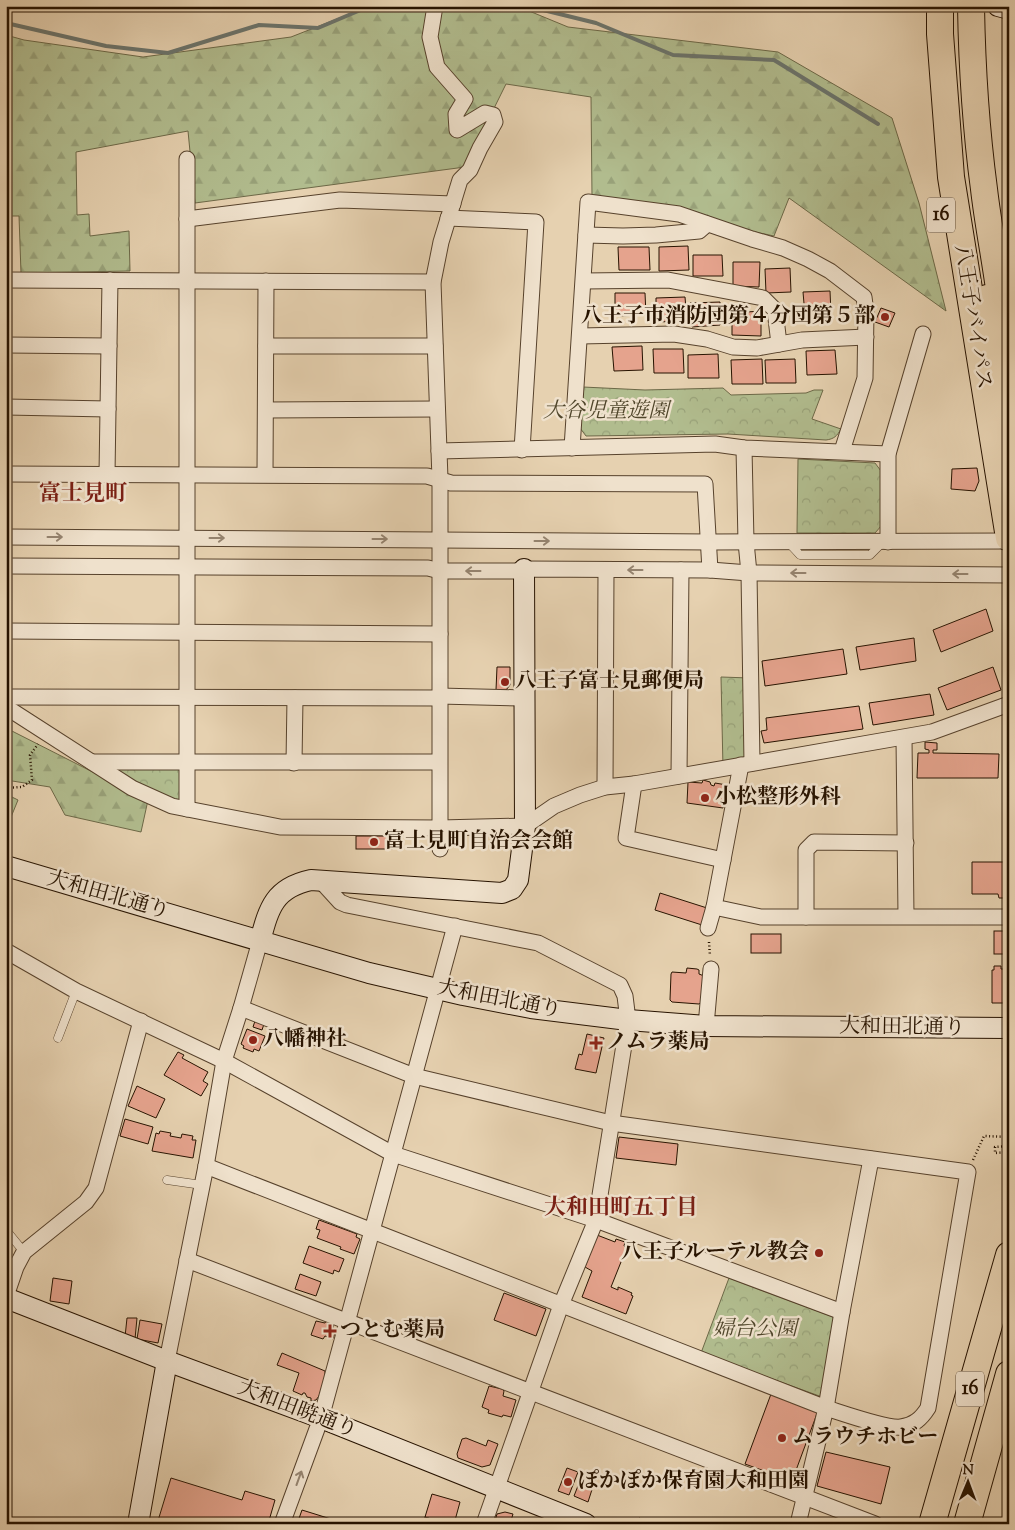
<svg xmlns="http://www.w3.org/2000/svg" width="1015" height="1530" viewBox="0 0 1015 1530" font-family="'Sorts Mill Goudy','Noto Serif JP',serif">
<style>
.forest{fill:url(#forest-firs);stroke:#6c6847}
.cemetery{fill:url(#cemetery-stones);stroke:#6c6847}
.park{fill:url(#park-crowns);stroke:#6c6847}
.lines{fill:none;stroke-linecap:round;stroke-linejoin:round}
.stream{stroke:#6b746c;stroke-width:4}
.building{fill:#e5a38d;stroke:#271300}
.lane-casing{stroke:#57422c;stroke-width:9}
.street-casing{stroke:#57422c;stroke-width:17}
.secondary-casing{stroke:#271300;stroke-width:22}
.highway-casing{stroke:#271300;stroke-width:28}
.path{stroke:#271300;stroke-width:2.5;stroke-dasharray:1 2.5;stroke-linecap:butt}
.lane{stroke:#efe1cc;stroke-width:8}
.street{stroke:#efe1cc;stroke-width:15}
.secondary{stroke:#efe1cc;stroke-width:20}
.highway{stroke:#e6d1b0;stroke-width:26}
.oneway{stroke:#958470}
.poi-dot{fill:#8f2418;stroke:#efe1cc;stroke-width:2}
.labels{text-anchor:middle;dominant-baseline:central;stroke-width:5;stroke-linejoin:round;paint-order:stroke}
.shield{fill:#efe1cc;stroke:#63513d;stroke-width:1}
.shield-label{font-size:20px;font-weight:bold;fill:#271300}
.poi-label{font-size:21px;font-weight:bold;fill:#271300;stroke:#efe1cc;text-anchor:start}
.street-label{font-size:21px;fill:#271300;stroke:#efe1cc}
.park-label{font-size:21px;font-style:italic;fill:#50462b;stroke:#efe1cc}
.neighbourhood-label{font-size:22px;font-weight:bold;fill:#7a1f14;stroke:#efe1cc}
</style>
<defs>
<pattern id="forest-firs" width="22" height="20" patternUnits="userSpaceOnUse" patternTransform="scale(1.25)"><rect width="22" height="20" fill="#b1bc8e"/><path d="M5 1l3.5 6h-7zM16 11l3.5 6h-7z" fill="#98a179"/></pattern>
<pattern id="cemetery-stones" width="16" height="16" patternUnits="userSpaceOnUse" patternTransform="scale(1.25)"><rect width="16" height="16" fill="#b1bc8e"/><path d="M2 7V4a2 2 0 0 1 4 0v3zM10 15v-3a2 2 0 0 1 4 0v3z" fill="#98a179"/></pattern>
<pattern id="park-crowns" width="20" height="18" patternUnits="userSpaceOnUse" patternTransform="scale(1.25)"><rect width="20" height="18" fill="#b1bc8e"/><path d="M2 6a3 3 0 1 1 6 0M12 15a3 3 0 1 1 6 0" fill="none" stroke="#98a179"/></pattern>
</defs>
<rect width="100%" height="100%" fill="#e6d1b0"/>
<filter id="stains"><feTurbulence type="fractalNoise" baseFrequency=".004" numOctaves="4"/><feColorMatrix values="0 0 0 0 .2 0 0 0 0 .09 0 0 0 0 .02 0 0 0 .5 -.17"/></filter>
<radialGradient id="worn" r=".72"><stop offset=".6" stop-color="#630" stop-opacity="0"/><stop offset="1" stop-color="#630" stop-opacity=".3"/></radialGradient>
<g class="forest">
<path d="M370 6H517L568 27 778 52 892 118 919 203 946 311 789 198 774 236 592 197 591 97 506 84 465 167 195 203 188 131 76 152 77 215 89 214 90 236 129 231 130 271 21 273 19 216H6V35L24 40 143 57 291 37Z"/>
<path d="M6 728 148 800 141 832 65 815 50 787 6 780Z"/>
</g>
<path class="cemetery" d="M6 794 18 800 9 822 6 821Z"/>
<g class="park">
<path d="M583 387 645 390 723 388 731 395 806 393 814 390H823L812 419 841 429C837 436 834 439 826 440L728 434 586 436 580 428Z"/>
<path d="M798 459 875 463 881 471 882 525 875 533H797Z"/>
<path d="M721 677 750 678 752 763 723 768Z"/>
<path d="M92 762H186L187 809Z"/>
<path d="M729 1278 836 1318 822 1397 701 1353Z"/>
</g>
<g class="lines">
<g class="stream">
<path d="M527 6 596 23 673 55 774 60 878 124"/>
<path d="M6 23 106 46 168 53 259 25 318 28 370 6"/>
</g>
</g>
<g class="building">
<path d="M688 246 689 270 659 271V247Z"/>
<path d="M618 247H649L650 270H619Z"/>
<path d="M693 255H722L723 276H693Z"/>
<path d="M733 262H760L759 287 733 286Z"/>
<path d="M790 268 791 292 766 293 765 269Z"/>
<path d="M830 291 831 314 805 315 803 292Z"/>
<path d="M615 293H645L646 315 615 316Z"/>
<path d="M685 297 687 321 656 322V298Z"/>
<path d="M720 302V325L692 327 690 303Z"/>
<path d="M881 308 895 313 889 327 875 322Z"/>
<path d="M761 311V336L732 335V313Z"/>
<path d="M642 346 643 370 614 371 612 347Z"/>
<path d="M653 349H683L684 373H654Z"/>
<path d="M835 350 837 374 807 375 806 351Z"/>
<path d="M718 354 719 378H688V355Z"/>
<path d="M762 359 763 384H732L731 360Z"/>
<path d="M795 359 796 383H766L765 360Z"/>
<path d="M977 468 979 481 975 491 951 489 952 469Z"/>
<path d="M986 609 993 631 941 652 933 630Z"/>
<path d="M914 638 916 661 860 670 856 647Z"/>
<path d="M843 649 847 674 765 686 762 661Z"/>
<path d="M497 667H510V685L506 690H496Z"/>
<path d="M993 667 1001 690 947 710 938 688Z"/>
<path d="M930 694 934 715 873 725 869 703Z"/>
<path d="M859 706 863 729 764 743 761 731 767 730 766 718Z"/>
<path d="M1009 722V736L1007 737 1005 735V725Z"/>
<path d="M925 742 937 743V750H933V753L999 754 998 778H917L918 753H929V750L925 749Z"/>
<path d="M703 780 710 782 711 785 714 786 715 783 727 785V792H724L723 808 687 803 688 782 702 783Z"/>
<rect x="356" y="836" width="36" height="13"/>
<path d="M972 862H1009V898H999L998 894H972Z"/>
<path d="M660 893 707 908 702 925 655 910Z"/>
<rect x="994" y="931" width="15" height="23"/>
<rect x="751" y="934" width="30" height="19"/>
<path d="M994 966H1001V969H1009V1003H992V970H994Z"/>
<path d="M687 968 697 969 699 970V974L704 976 703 1001 699 1004 672 1002 670 1000 671 974 672 972 686 973Z"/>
<path d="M255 1021 264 1024 262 1030 253 1027Z"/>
<path d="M247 1029 265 1036 259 1051 254 1049 253 1052 243 1048 244 1046 241 1044Z"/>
<path d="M587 1034 604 1038 596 1073 575 1069 579 1054 582 1055Z"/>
<path d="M178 1052 184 1055 182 1058 208 1072 203 1081 208 1084 201 1096 164 1075Z"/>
<path d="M137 1086 165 1099 156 1118 128 1106Z"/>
<path d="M125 1119 153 1127 148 1144 120 1136Z"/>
<path d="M160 1131 171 1133 170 1136 181 1138 182 1134 193 1136 192 1140H196L193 1158 152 1151 156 1133 159 1134Z"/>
<path d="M619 1137 678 1144 676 1165 616 1158Z"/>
<path d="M319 1220 357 1234 356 1237 360 1239 354 1254 340 1249 341 1247 317 1238 320 1230 316 1229Z"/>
<path d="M597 1235 615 1242 616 1239 625 1242 624 1246 627 1247 611 1287 618 1290V1287L632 1293 631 1295 633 1296 626 1314 582 1297 592 1271 585 1267Z"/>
<path d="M309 1246 344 1259 339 1272 334 1270 333 1274 303 1263Z"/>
<path d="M300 1274 321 1282 316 1296 295 1289Z"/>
<path d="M53 1278 72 1281 69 1304 50 1301Z"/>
<path d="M504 1293 546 1309 536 1336 494 1320Z"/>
<path d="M127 1318H137L135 1339 125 1337Z"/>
<path d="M140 1320 162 1324 158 1343 137 1339Z"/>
<path d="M316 1321 325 1323 326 1321 334 1323 333 1328 336 1329 333 1339 325 1336 323 1339 311 1335Z"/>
<path d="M282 1353 325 1371V1377L319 1396 316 1400 311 1401V1398L307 1397 305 1393H303L302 1395 293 1391 299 1373 277 1365Z"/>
<path d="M489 1386 502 1389 504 1391 503 1396 516 1400 511 1417 503 1415 502 1417 488 1413 489 1410 482 1407Z"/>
<path d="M771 1394 818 1411 792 1481 745 1464Z"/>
<path d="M466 1438 486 1446 488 1440 498 1444 490 1465 482 1467 458 1458 457 1454 462 1439Z"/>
<path d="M826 1452 890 1467 881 1504 817 1486Z"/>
<path d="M567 1468 578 1472 569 1495 558 1491Z"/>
<path d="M583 1473 596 1477 588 1502 574 1496Z"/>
<path d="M171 1478 242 1500 245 1491 275 1500 268 1524H157Z"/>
<path d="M432 1494 460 1502 454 1524H447L425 1517Z"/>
<path d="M302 1510 347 1524H297Z"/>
<path d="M505 1512 513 1514 510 1524H494L497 1514Z"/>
<path d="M425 1517 446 1524H423Z"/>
<path d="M639 1518 653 1523V1524H637Z"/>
</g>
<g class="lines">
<defs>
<g id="lane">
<path d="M789 543 800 555H870L882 543"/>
<path d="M58 1038 76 991"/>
<path d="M167 1180 202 1185"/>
<path d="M6 1230 24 1252"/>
</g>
<g id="street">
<path d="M435 6 430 37 437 67 465 99 456 114 457 130 485 113 493 115 495 122 480 148 470 170 460 180 441 242 433 282 440 479V849"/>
<path d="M448 218 536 222 522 450"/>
<path d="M187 219 340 200 453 204"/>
<path d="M586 235 623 236 656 235 699 231 707 224"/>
<path d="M6 280 433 282"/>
<path d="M584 281 668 280 763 298 775 310 779 344"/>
<path d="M580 336 674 334 707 339 733 347 757 348 802 340 866 337"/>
<path d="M6 345 109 346"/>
<path d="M266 346H435"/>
<path d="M6 407 108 409"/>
<path d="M266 410 437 409"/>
<path d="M572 448 588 202 679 214 752 239 783 248 808 259 830 271 864 297 866 312 865 378 842 451"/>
<path d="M744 448 746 542 749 573 752 763"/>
<path d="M439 451 715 444 744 448 888 454"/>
<path d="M6 474 427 476 451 483 705 484 710 570"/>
<path d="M107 474 110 280"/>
<path d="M265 474 266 281"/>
<path d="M6 537 710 542 1009 541"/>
<path d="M888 542V454L923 334"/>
<path d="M6 566 428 568 440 571H515L524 569 710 570 749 573 1009 575"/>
<path d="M6 631 440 634"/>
<path d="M439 696 524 698"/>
<path d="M6 697 439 698"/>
<path d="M6 707 132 788 172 806 280 827 440 828 525 826 554 806 580 795 605 787 634 784 932 732 1009 704"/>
<path d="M904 738 906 916"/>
<path d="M92 762H439"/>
<path d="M294 763 295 698"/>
<path d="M741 765 714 907 761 917H1009"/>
<path d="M679 776 681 570"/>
<path d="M634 784 626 838 723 860"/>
<path d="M605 787 606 570"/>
<path d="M187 809V159"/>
<path d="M319 879 340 902 347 905 538 943 620 985 625 996 628 1020 596 1220 561 1305 484 1524"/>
<path d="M806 917V850L814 842 906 843"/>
<path d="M708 928 714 907"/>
<path d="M6 951 76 991 224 1061 393 1154 596 1220 842 1312"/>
<path d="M706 1026 711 969"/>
<path d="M206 1166 826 1408C842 1413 887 1429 901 1427 914 1425 921 1419 928 1408L968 1172 611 1123 414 1076 241 1008"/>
<path d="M187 1260 875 1524"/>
<path d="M6 1296 16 1267 24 1252 86 1202 96 1188 141 1021"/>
<path d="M167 1361 206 1166 224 1061 241 1008 260 941"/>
<path d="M282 1524 321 1418 455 926"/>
<path d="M798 1524 826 1408 842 1312 871 1159"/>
</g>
<g id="secondary">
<path d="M998 6 1009 9"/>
<path d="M6 866 369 973 463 995 531 1008 628 1020 706 1026 1009 1028"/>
<path d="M260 941C269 908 274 888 311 880L502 893 512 889 518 880 525 826 524 569"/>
<path d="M6 1298 167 1361 321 1418 586 1524"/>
<path d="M138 1524 167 1361"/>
</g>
<g id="highway">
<path d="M940 6V34L951 177 1009 538"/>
<path d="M971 6C972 67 976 129 984 189 989 233 999 277 1003 321"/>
<path d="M987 298 1009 415"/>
<path d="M932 1524 1009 1255"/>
<path d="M967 1524 1009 1374"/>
</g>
</defs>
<use href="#lane" class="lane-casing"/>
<use href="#street" class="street-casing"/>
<use href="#secondary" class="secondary-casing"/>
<use href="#highway" class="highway-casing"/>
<g class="path">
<path d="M6 788 22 787 32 780 30 755 38 744"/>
<path d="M709 942 710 956"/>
<path d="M1009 1146 995 1147V1153L1009 1152"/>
<path d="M973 1160 984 1136 1009 1137"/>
</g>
<use href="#lane" class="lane"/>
<use href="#street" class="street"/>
<use href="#secondary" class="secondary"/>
<use href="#highway" class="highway"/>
</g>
<defs><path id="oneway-shaft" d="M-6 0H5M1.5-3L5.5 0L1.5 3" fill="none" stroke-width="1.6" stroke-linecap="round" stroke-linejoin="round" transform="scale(1.25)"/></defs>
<g class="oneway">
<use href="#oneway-shaft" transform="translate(55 537)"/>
<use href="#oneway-shaft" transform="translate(217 538)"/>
<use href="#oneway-shaft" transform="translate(380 539)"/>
<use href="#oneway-shaft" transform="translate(542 541)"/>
<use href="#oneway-shaft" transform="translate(635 570) rotate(-180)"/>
<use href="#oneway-shaft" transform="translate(473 571) rotate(-180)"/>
<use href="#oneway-shaft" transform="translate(798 573) rotate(-180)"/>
<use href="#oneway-shaft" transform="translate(960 574) rotate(-180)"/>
<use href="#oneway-shaft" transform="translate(299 1478) rotate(-70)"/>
</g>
<g class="poi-dot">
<circle cx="885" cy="317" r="5"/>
<circle cx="505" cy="682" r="5"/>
<circle cx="705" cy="798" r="5"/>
<circle cx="374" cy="842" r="5"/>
<circle cx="253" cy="1040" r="5"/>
<path d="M593.5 1035.5h5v5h5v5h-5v5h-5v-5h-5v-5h5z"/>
<circle cx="819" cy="1253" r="5"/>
<path d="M327.5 1323.5h5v5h5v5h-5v5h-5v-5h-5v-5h5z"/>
<circle cx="782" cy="1438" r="5"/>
<circle cx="568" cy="1482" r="5"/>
</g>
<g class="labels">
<g class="shield">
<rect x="927" y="197.5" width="28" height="35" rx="4"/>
<rect x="956" y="1371.5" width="28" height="35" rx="4"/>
</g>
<g class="shield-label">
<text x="941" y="215">16</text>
<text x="970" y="1389">16</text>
</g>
<g class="poi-label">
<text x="875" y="317" text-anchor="end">八王子市消防団第４分団第５部</text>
<text x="515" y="682">八王子富士見郵便局</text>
<text x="715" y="798">小松整形外科</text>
<text x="384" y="842">富士見町自治会会館</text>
<text x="263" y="1040">八幡神社</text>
<text x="606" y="1043">ノムラ薬局</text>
<text x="809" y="1253" text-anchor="end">八王子ルーテル教会</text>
<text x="340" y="1331">つとむ薬局</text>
<text x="792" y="1438">ムラウチホビー</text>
<text x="578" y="1482">ぽかぽか保育園大和田園</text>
</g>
<g class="street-label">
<text transform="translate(972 317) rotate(81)">八王子バイパス</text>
<text transform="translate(108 896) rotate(16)">大和田北通り</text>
<text transform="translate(499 1000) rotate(11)">大和田北通り</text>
<text transform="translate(902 1028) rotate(1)">大和田北通り</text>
<text transform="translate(297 1410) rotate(21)">大和田暁通り</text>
</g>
<g class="park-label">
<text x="606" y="412">大谷児童遊園</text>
<text x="755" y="1330">婦台公園</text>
</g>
<g class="neighbourhood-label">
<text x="83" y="495">富士見町</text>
<text x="621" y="1209">大和田町五丁目</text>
</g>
</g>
<rect width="1015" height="1530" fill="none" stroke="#e6d1b0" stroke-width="25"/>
<rect x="8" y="8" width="1000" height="1515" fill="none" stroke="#271300" stroke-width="2.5"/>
<rect x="12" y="12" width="990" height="1505" fill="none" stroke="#271300"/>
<g transform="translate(968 1482) rotate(1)" stroke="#efe1cc" stroke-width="4" paint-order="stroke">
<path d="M0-4L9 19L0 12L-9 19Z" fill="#271300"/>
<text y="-8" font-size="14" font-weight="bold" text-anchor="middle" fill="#271300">N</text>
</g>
<rect width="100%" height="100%" filter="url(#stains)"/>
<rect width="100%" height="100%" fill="url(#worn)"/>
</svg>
